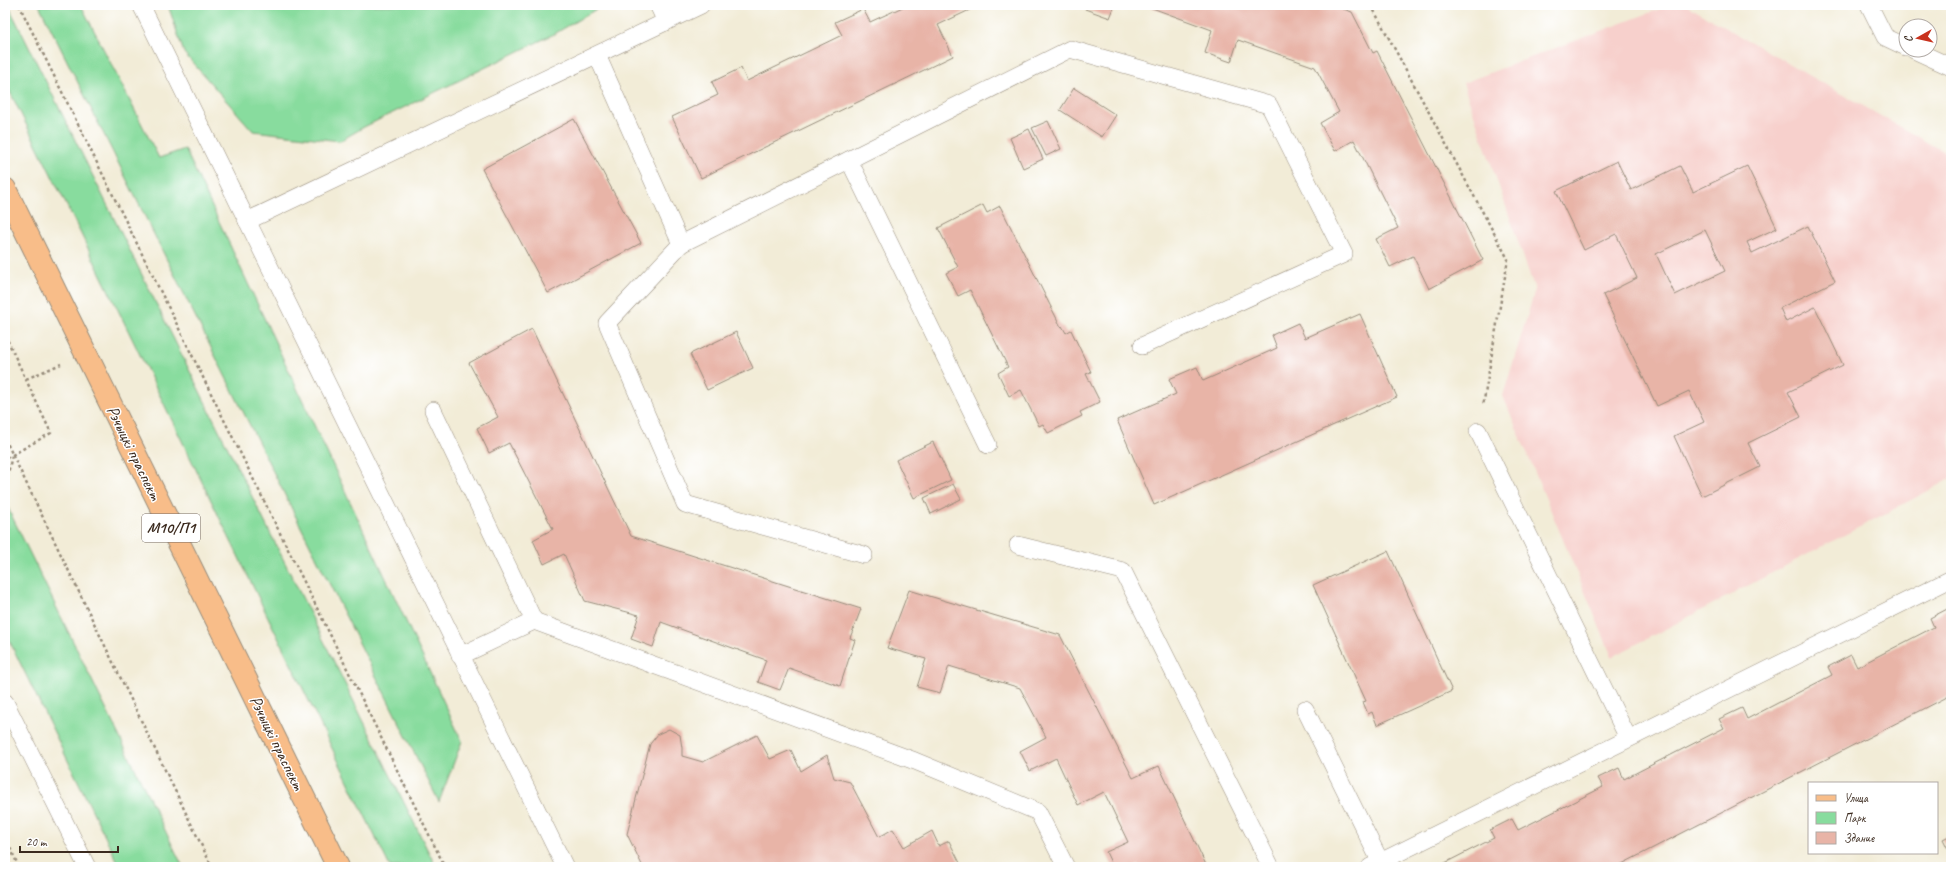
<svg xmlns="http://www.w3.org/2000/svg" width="1956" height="872" viewBox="0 0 1956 872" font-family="Caveat,sans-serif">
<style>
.built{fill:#f7d0cc}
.green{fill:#88dc9e;stroke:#62835e}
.building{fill:#e8b4a7;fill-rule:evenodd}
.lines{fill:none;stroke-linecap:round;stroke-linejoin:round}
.lane-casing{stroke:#968b7a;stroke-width:18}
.primary-casing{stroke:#968b7a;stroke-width:24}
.path{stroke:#968b7a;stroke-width:2.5;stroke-dasharray:3 3;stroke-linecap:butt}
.lane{stroke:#fff;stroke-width:17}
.primary{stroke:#f8bd89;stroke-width:22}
.labels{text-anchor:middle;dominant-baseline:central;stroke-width:3;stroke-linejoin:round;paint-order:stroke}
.shield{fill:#fff;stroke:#766a62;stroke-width:1}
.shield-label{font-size:16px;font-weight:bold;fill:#3b2a1e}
.street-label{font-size:17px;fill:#3b2a1e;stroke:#fff}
</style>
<rect width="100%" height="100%" fill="#fff"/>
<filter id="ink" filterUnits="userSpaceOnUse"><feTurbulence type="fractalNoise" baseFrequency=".025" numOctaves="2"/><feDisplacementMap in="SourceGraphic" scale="8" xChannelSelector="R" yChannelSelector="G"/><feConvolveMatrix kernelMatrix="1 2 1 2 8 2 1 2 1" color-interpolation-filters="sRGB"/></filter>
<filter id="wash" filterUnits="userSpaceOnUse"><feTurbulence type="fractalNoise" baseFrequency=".012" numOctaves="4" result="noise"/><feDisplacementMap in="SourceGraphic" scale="16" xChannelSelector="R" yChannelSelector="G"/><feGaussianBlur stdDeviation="0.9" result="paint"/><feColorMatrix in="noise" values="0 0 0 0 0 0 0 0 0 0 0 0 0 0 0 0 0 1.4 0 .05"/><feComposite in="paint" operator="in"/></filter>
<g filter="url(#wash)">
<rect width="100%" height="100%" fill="#f2ecd7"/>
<path class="built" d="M1670 5H1686L1951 156V479L1612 657 1503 396 1535 290 1463 83Z"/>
<g class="green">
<path d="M5 5H8L436 867H390L80 232 5 82Z"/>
<path d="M39 5H81L159 158 185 149 462 741 439 802Z"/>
<path d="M168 5H603L556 33 364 127 340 141 253 131 184 53Z"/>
<path d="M5 502 183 867H120L5 632Z"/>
</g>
<g id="blocks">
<g class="building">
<path d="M907 5H980L938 25 953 56 701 178 672 117 718 95 712 82 741 68 747 81 842 35 835 22 863 9 870 22Z"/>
<path d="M1086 5H1115L1110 18 1085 9Z"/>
<path d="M1144 5H1332L1352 12 1373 53 1377 51 1483 260 1429 289 1413 256 1390 267 1376 239 1398 228 1354 140 1335 151 1320 123 1339 112 1315 67 1238 40 1231 62 1205 53 1212 30Z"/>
<path d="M1074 88 1116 115 1102 137 1060 110Z"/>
<path d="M574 119 641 243 548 293 482 169Z"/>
<path d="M1048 121 1061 149 1046 156 1032 128Z"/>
<path d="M1029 129 1043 159 1023 168 1010 138Z"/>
<path d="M1617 161 1631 190 1680 166 1693 192 1747 166 1777 228 1747 242 1752 253 1808 226 1835 281 1780 308 1786 322 1815 307 1843 365 1788 392 1801 417 1748 443 1760 467 1702 496 1674 436 1704 422 1689 391 1657 406 1603 295 1637 278 1616 234 1584 250 1556 191ZM1705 230 1725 271 1675 295 1656 254Z"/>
<path d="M983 205 987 213 1000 206 1061 327 1062 326 1066 333 1071 330 1091 372 1086 374 1100 402 1080 412 1082 416 1048 433 1043 424 1039 426 1021 390 1009 396 998 373 1008 367 970 290 958 296 946 273 958 267 938 228Z"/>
<path d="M1360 314 1397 397 1154 505 1117 420 1176 394 1169 379 1197 367 1203 381 1277 348 1272 335 1298 323 1305 338Z"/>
<path d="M532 329 631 536 861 609 850 638 855 640 840 686 789 668 780 690 758 682 766 660 661 622 653 647 631 639 639 615 585 601 564 554 544 564 533 540 553 529 509 443 489 453 477 428 498 417 469 363Z"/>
<path d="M736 332 753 368 707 390 690 354Z"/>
<path d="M933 442 951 480 914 498 896 460Z"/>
<path d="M953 484 961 499 931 514 924 498Z"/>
<path d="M1388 551 1452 691 1377 725 1372 712 1368 714 1363 702 1366 701 1313 585Z"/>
<path d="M909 590 1060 635 1133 778 1159 766 1207 867H1140L1139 865 1135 867H1113L1106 852 1128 842 1104 792 1078 805 1056 758 1030 771 1020 751 1046 737 1020 688 949 666 940 693 917 687 926 659 887 648Z"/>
<path d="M1951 607V695L1616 867H1437L1494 838 1490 830 1512 819 1518 830 1603 787 1598 778 1619 768 1624 779 1724 728 1719 719 1742 708 1747 719 1832 675 1828 667 1851 655 1857 667 1934 627 1930 618Z"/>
<path d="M669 729 680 735 682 748V756L703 762 757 735 770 759 791 750 801 771 827 755 834 778 850 782 879 837 893 829 904 847 932 831 939 846 949 841 962 867H643L627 834 650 744 658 734Z"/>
<path d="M1951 835V855L1943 839Z"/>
</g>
</g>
</g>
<g filter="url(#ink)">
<use href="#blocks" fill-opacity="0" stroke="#968b7a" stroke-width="1"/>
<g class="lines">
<defs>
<g id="lane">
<path d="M141 5 565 867"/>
<path d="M658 5 666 22"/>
<path d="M1869 5 1885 37 1906 47"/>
<path d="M1914 50 1951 67"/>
<path d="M597 55 681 244 607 323 685 504 864 555"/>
<path d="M849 160 988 445"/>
<path d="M247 221 701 5"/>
<path d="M681 244 1070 49 1269 105 1344 254 1142 346"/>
<path d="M433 410 534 621"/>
<path d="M1478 431 1628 738"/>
<path d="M1018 545 1123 571 1271 867"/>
<path d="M460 656 534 621 915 761 1038 812 1066 867"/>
<path d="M5 702 87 867"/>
<path d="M1305 709 1380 861"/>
<path d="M1370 867 1951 579"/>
</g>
<path id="primary" d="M5 189 338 867"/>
</defs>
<use href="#lane" class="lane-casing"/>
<use href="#primary" class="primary-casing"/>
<g class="path">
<path d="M19 5 445 867"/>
<path d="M1371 5 1508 259 1483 406"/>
<path d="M5 335 51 433 5 459"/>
<path d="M26 379 61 364"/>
<path d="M5 439 212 867"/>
<path d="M5 488 12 455"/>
<path d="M5 837 19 867"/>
</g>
<use href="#lane" class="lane"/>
<use href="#primary" class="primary"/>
</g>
</g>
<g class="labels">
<rect class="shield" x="142" y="514" width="58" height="28" rx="3"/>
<g class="shield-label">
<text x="171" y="528">М10/П1</text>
</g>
<g class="street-label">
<text transform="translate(134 453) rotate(64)">Рэчыцкі праспект</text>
<text transform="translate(277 743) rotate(64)">Рэчыцкі праспект</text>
</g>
</g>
<rect width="1956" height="872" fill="none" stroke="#fff" stroke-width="20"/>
<rect x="1808" y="782" width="130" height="72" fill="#ffffff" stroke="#b1aaa5"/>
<rect x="1816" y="795" width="20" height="6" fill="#f8bd89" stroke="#b1aaa5"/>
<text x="1844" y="802" font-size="12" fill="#3b2a1e">Улица</text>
<rect x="1816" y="812" width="20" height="12" fill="#88dc9e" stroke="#b1aaa5"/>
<text x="1844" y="822" font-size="12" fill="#3b2a1e">Парк</text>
<rect x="1816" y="832" width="20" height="12" fill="#e8b4a7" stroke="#b1aaa5"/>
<text x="1844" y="842" font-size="12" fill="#3b2a1e">Здание</text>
<g transform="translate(1918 38) rotate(262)"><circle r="19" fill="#ffffff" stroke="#b1aaa5"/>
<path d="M0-3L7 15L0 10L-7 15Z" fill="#c8321e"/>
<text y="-6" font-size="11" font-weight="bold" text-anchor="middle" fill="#3b2a1e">С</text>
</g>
<path d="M20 846v6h98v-6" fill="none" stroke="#3b2a1e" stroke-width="2"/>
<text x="26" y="846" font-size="12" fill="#3b2a1e" stroke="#ffffff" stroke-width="3" paint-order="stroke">20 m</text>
</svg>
